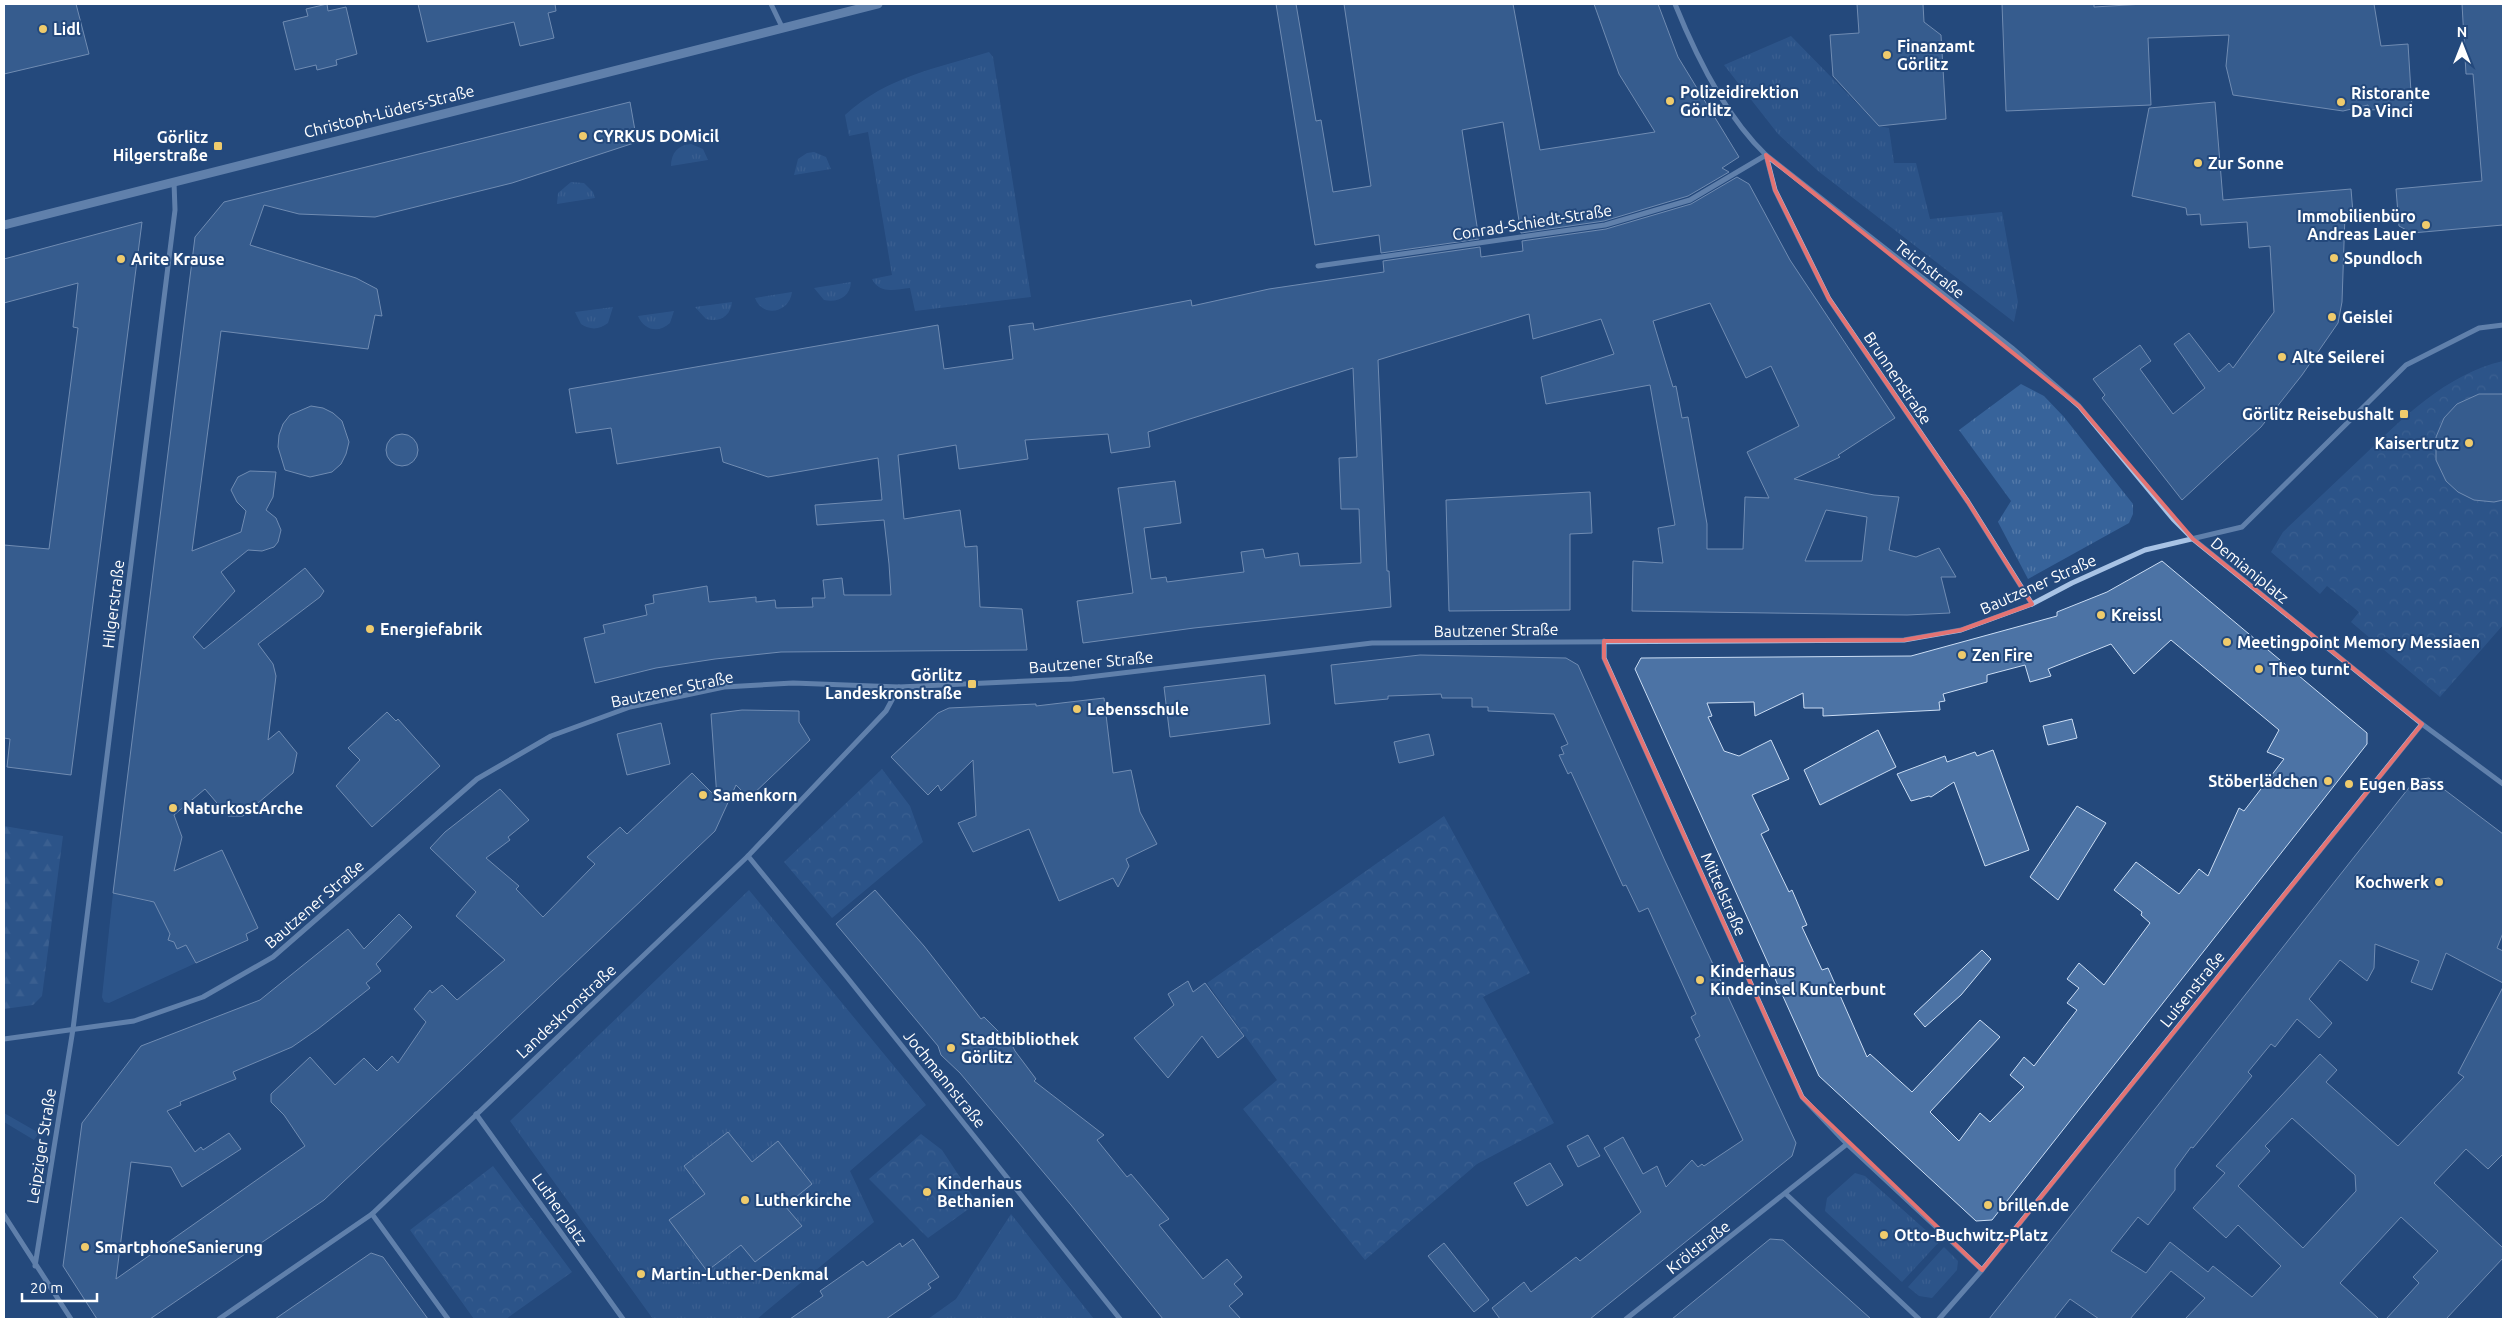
<svg xmlns="http://www.w3.org/2000/svg" width="2507" height="1323" viewBox="0 0 2507 1323" font-family="Ubuntu,sans-serif">
<style>
.grass{fill:url(#grass-tufts)}
.forest{fill:url(#forest-firs)}
.park{fill:url(#park-crowns)}
.garden{fill:#37639a}
.building{fill:#4c73a5;stroke:#cbddf4;fill-rule:evenodd}
.lines{fill:none;stroke-linecap:round;stroke-linejoin:round}
.minor{stroke:#a8c3e5;stroke-width:5}
.tertiary{stroke:#a8c3e5;stroke-width:9}
.marked{fill:none;stroke:#e47373;stroke-width:4;stroke-linejoin:round}
.poi-dot{fill:#efcb6c;stroke:#24497c;stroke-width:2}
.labels{text-anchor:middle;dominant-baseline:central;stroke-width:4;stroke-linejoin:round;paint-order:stroke}
.poi-label{font-size:16px;font-weight:bold;fill:#fff;stroke:#24497c;text-anchor:start}
.street-label{font-size:16px;fill:#fff;stroke:#24497c}
</style>
<defs>
<pattern id="grass-tufts" width="24" height="20" patternUnits="userSpaceOnUse" patternTransform="scale(1.25)"><rect width="24" height="20" fill="#37639a"/><path d="M3 7l-1-3M5 7V3M7 7l1-3M15 17l-1-3M17 17v-4M19 17l1-3" fill="none" stroke="#557aa9"/></pattern>
<pattern id="forest-firs" width="22" height="20" patternUnits="userSpaceOnUse" patternTransform="scale(1.25)"><rect width="22" height="20" fill="#37639a"/><path d="M5 1l3.5 6h-7zM16 11l3.5 6h-7z" fill="#557aa9"/></pattern>
<pattern id="park-crowns" width="20" height="18" patternUnits="userSpaceOnUse" patternTransform="scale(1.25)"><rect width="20" height="18" fill="#37639a"/><path d="M2 6a3 3 0 1 1 6 0M12 15a3 3 0 1 1 6 0" fill="none" stroke="#557aa9"/></pattern>
</defs>
<rect width="100%" height="100%" fill="#24497c"/>
<g class="grass">
<path d="M1791 36 1879 126 1889 128 1894 163H1916L1930 219 2002 212 2018 302 2014 322 1818 171 1778 134 1724 65Z"/>
<path d="M989 52 993 57 1031 297 915 311 910 288C896 289 880 295 872 279L892 275 868 132 849 136 845 115C888 76 935 69 989 52Z"/>
<path d="M691 144 703 149 708 160 671 166C671 153 678 145 691 144Z"/>
<path d="M814 152 826 157 831 169 794 175 798 159 807 153Z"/>
<path d="M571 182 584 183 593 192 595 198 557 204 558 193Z"/>
<path d="M851 282C850 297 838 303 824 300L814 288Z"/>
<path d="M792 292C790 312 763 319 755 298Z"/>
<path d="M732 302C731 316 719 323 706 319L695 307Z"/>
<path d="M613 307 608 323C599 330 590 330 581 324L575 312Z"/>
<path d="M674 311 670 323C658 334 644 330 638 316Z"/>
<path d="M2021 384 2044 396 2064 417 2133 504V514L2129 523 2028 579 1998 522 2011 501 1959 430Z"/>
<path d="M749 890 926 1105 850 1171 874 1222 757 1319H653L510 1121Z"/>
<path d="M1855 1173 1865 1176 1939 1242 1902 1282 1825 1211 1827 1198Z"/>
<path d="M1011 1214 1094 1319H928L956 1299Z"/>
<path d="M1944 1247 1958 1261 1957 1270 1932 1298 1919 1296 1908 1287Z"/>
</g>
<path class="forest" d="M4 826 63 836 42 996 33 1005 4 1009Z"/>
<g class="park">
<path d="M2503 361V625L2440 697 2351 622 2359 612 2327 586 2320 594 2271 552 2283 532C2309 507 2335 483 2361 458 2402 419 2446 374 2503 361Z"/>
<path d="M882 769 910 806 923 842 832 918 784 862Z"/>
<path d="M1444 816 1530 973 1483 997 1554 1123 1477 1164 1365 1260 1243 1109 1277 1080 1207 983Z"/>
<path d="M921 1134 942 1150 977 1203 928 1238 869 1179Z"/>
<path d="M493 1166 572 1272 506 1319H474L410 1230Z"/>
</g>
<g class="garden">
<path d="M156 876 177 921 166 927 170 934 168 940 174 942 177 949 186 945 196 963 109 1003 104 1002 102 997 113 893 150 902Z"/>
<path d="M4 1113 39 1133 34 1140 4 1122Z"/>
</g>
<g class="building">
<path d="M4 4H76L89 54 4 74Z"/>
<path d="M327 4 328 11 346 7 357 54 336 60 337 65 317 70 316 65 295 70 283 22 308 16 306 9Z"/>
<path d="M418 4H555L556 11 548 13 554 38 520 46 514 22 427 42Z"/>
<path d="M1276 4H1296L1316 121 1321 120 1333 192 1371 186 1344 4H1513L1540 150 1655 132 1619 74 1594 4H1658L1678 57 1739 157 1722 168 1729 172 1688 196 1604 221 1521 233 1503 122 1462 130 1479 239 1381 253 1379 235 1315 245Z"/>
<path d="M1857 4H1923L1924 22 1941 35 1946 119 1879 126 1833 76 1830 35 1859 33Z"/>
<path d="M2002 4H2094V7L2144 4H2374L2381 46 2408 44 2412 108 2369 110 2368 105 2343 111 2233 95 2226 66 2229 35 2148 38 2151 105 2006 111Z"/>
<path d="M2462 4H2503V225L2412 233 2399 226 2396 189 2482 181 2473 74H2466Z"/>
<path d="M630 102 637 142 512 183 375 217 299 214 264 205 250 245 356 278 377 289 382 316 375 315 368 349 221 331 192 551 241 532 246 511 237 502 231 490 238 477 250 471 276 472 273 497 266 510 276 518 281 530 278 542 274 547 262 551 248 550 221 572 235 591 193 637 204 649 305 568 324 591 320 597 258 644 273 664 276 676 268 740 279 731 297 753 293 773 243 816H228L205 789 174 815 182 837 174 871 222 850 258 928 246 934 248 940 196 963 186 945 177 949 174 942 168 940 170 934 154 902 113 893 195 237 224 202Z"/>
<path d="M2215 102 2223 200 2351 189 2353 213 2345 214 2342 302 2338 323 2302 375 2261 427 2182 500 2102 398 2105 395 2093 379 2140 345 2151 361 2140 369 2173 414 2205 388 2174 344 2189 333 2219 372 2229 363 2233 368 2274 312 2270 246 2249 248 2247 222 2201 225 2200 214 2187 215 2186 208 2132 196 2149 108Z"/>
<path d="M1737 177 1749 184 1790 260 1895 418 1838 455 1840 457 1794 479 1874 495 1899 497 1889 550 1916 557 1939 548 1956 577H1941L1950 613 1907 615 1632 611 1633 561 1663 563 1658 528 1675 525 1650 385 1546 404 1541 377 1614 354 1601 319 1533 339 1529 314 1378 360 1387 571H1389L1391 607 1194 628 1083 643 1077 601 1133 593 1118 488 1175 481 1181 523 1144 528 1151 579 1166 577 1167 582 1244 572 1241 552 1263 549 1265 558 1298 553 1300 566 1361 563 1359 509H1341L1339 458 1357 457 1353 368 1148 432 1150 447 1111 453 1108 434 1025 440 1028 459 959 469 956 445 898 455 904 519 960 510 965 547 977 546 980 607 1022 609 1027 650 781 652 715 659 656 668 595 683 584 638 605 633 603 625 647 615 645 605 654 603 653 595 707 586 709 602 756 597V602L775 600 776 608 813 607 812 598H825L823 580 842 578 844 595H891L889 564 884 520 817 525 815 505 882 500 878 458 768 477 723 462 720 447 617 464 611 428 576 433 569 389 938 325 944 369 1013 359 1009 326 1033 323 1034 330 1191 300 1192 306 1269 289 1384 272 1383 261 1480 247 1481 257 1523 251 1522 241 1606 229 1691 204ZM1710 303 1746 378 1771 366 1799 426 1747 452 1769 498 1745 497 1743 549H1707V524L1688 417 1682 418 1676 386 1673 387 1653 321ZM1826 510 1867 517 1862 561H1805Z"/>
<path d="M142 222 71 775 7 767 10 739 4 738V545L49 549 78 328 73 327 78 283 4 303V259Z"/>
<path d="M2479 394H2503V500L2494 502 2474 500 2458 492 2446 481 2436 460V437L2444 418 2457 404Z"/>
<path d="M311 406 323 408 333 413 342 421 349 442 346 454 341 464 332 472 310 477 285 470 278 447 279 435 283 424 290 415Z"/>
<circle cx="402" cy="450" r="16"/>
<path d="M1590 492 1592 533 1570 534V610L1449 611 1446 500Z"/>
<path d="M2162 561 2367 733V744L1992 1220 1976 1221 1819 1076 1635 669 1641 658 1911 656 2057 616V612L2107 592ZM2171 640 2279 730 2267 752 2284 759 2244 811 2239 808 2208 876 2199 869 2179 894 2136 862 2114 890 2142 912 2141 915 2150 923 2104 985 2079 963 2067 979 2079 988 2067 1003 2077 1010 2034 1066 2024 1057 2010 1075 2024 1087 1990 1122 1980 1113 1959 1141 1930 1112 2000 1037 1980 1020 1912 1092 1870 1054 1867 1057 1828 968 1822 970 1802 927 1807 925 1792 890 1789 892 1761 834 1769 830 1752 795 1789 779 1771 740 1739 756 1724 751 1708 717 1712 716 1707 703 1754 702 1755 716 1803 693 1804 708H1823V716L1940 710 1939 702 1945 701 1943 694 1987 682V675L2025 665 2030 682 2051 676 2048 669 2111 644 2134 674Z"/>
<path d="M1420 655 1566 658 1578 665 1665 861 1796 1143 1792 1156 1590 1319H1500L1492 1308 1524 1282 1531 1292 1576 1257 1580 1261 1641 1212 1604 1148 1623 1137 1643 1174 1657 1166 1666 1187 1692 1160 1698 1167 1702 1164 1704 1166 1743 1140 1695 1039 1700 1036 1691 1017 1696 1014 1648 908 1639 912 1626 885 1623 886 1571 772 1568 774 1559 755 1564 754 1561 747 1568 744 1554 714 1488 711V707H1472V698H1442L1441 694 1388 696V699L1335 704 1331 665Z"/>
<path d="M1265 675 1270 724 1170 737 1164 687Z"/>
<path d="M1104 698 1113 773 1131 770 1140 812 1157 844 1126 859 1129 866 1118 887 1113 878 1059 901 1029 829 973 852 958 823 976 816 973 760 941 791 938 785 928 795 891 757 938 713 949 708 1036 704V706Z"/>
<path d="M742 710 799 711V722L810 740 749 798 736 785 715 831 324 1200 150 1319H97L63 1266 82 1123 141 1046 260 1000 348 929 364 949 399 914 412 927 376 964 381 971 366 983 370 988 318 1029 292 1047 233 1072 236 1079 180 1102 181 1105 167 1111 195 1152 201 1147 203 1150 229 1133 241 1149 182 1187 171 1167 131 1162 116 1279 305 1146 284 1115 271 1102V1094L310 1057 335 1085 364 1058 377 1071 392 1056 398 1063 426 1022 414 1009 430 990 432 993 442 985 457 1000 505 960 456 916 476 892 430 848 445 832 500 789 529 820 508 837 510 840 486 858 519 886 516 889 543 917 595 864 587 857 620 827 627 834 692 773 717 798 711 714Z"/>
<path d="M387 712 396 721 398 719 440 766 372 827 336 786 360 760 348 748Z"/>
<path d="M2072 719 2077 738 2048 745 2043 726Z"/>
<path d="M661 723 670 764 627 775 617 734Z"/>
<path d="M1878 730 1896 767 1820 805 1804 770Z"/>
<path d="M1429 734 1434 755 1399 763 1394 742Z"/>
<path d="M1993 750 2029 850 1985 866 1954 782 1931 797 1929 796 1911 801 1897 774 1945 756 1947 762 1975 752 1977 756Z"/>
<path d="M2429 778 2503 834V933L2497 948 2503 951V983L2446 953 2432 990 2411 982 2419 961 2375 944 2374 968 2367 981 2340 960 2309 999 2332 1023 2319 1038 2297 1019 2275 1047 2271 1044 2248 1072 2252 1076 2193 1148 2191 1147 2175 1169V1190L2148 1225 2138 1217 2111 1251 2146 1273 2170 1242 2208 1272 2213 1266 2252 1297 2281 1266 2238 1225 2226 1238 2193 1208 2225 1173 2216 1166 2320 1054 2337 1070 2326 1082 2398 1146 2464 1077 2458 1073 2503 987V1154L2488 1169 2466 1149 2434 1183 2503 1248V1258L2446 1319H2386L2419 1283 2413 1277 2438 1251 2401 1217 2340 1283 2379 1319H2185L2205 1298 2171 1271 2130 1319H2099L2070 1299 2054 1319H1989L2415 780ZM2292 1118 2355 1175 2356 1191 2303 1248 2238 1186 2270 1151 2265 1146Z"/>
<path d="M2077 806 2106 823 2058 900 2030 877Z"/>
<path d="M875 890 924 946 981 1019 984 1017 1004 1037 1007 1035 1015 1051 1036 1079 1034 1081 1104 1135 1097 1140 1127 1177 1131 1174 1169 1219 1159 1225 1203 1279 1227 1259 1242 1277 1234 1284 1243 1294 1229 1306 1241 1319H1163L1071 1205 960 1073 941 1055 938 1046 836 924Z"/>
<path d="M1982 950 1991 959 1961 995 1925 1027 1914 1014Z"/>
<path d="M1188 981 1193 992 1205 983 1244 1036 1218 1058 1202 1036 1168 1078 1134 1038 1174 1005 1168 994Z"/>
<path d="M728 1132 752 1162 778 1141 812 1184 785 1206 802 1226 755 1262 741 1245 707 1271 669 1220 705 1194 684 1166Z"/>
<path d="M1588 1135 1600 1156 1578 1167 1567 1146Z"/>
<path d="M1550 1163 1563 1185 1527 1206 1514 1183Z"/>
<path d="M913 1239 939 1277 928 1284 931 1288 886 1319H790L823 1296 820 1291 863 1261 867 1266 900 1243 902 1247Z"/>
<path d="M1770 1239 1783 1240 1871 1319H1672Z"/>
<path d="M1444 1243 1489 1300 1474 1312 1428 1256Z"/>
<path d="M371 1253 383 1257 428 1319H275Z"/>
</g>
<g class="lines">
<g class="minor">
<path d="M771 4 783 29"/>
<path d="M1675 4C1696 56 1725 116 1766 155L2012 348 2079 406 2173 519 2193 539 2422 724 2503 784"/>
<path d="M1318 266 1605 225 1690 200 1766 155 1775 190 1829 299 1968 502 2032 604"/>
<path d="M1604 641V658L1802 1097 1847 1144 1982 1270"/>
<path d="M748 856 846 976 1120 1319"/>
<path d="M4 1039 134 1021 203 997 273 957 477 779 551 736 630 707 724 687 793 683 899 687 1072 679 1372 643 1904 640 1961 630 2032 604 2072 583 2145 550 2242 527 2406 365 2479 328 2503 325"/>
<path d="M476 1114 623 1319"/>
<path d="M1786 1194 1919 1319"/>
<path d="M372 1214 448 1319"/>
<path d="M4 1215 71 1319"/>
<path d="M35 1266 73 1029 175 210 174 182"/>
<path d="M219 1319 372 1214 748 856 886 711 899 687"/>
<path d="M1626 1319 1847 1144"/>
<path d="M1939 1319 1982 1270 2422 724"/>
</g>
<path class="tertiary" d="M4 225 878 4"/>
</g>
<path d="M0 0H2507V1323H0ZM1766 155 2079 406 2193 539 2422 724 1982 1270 1802 1097 1604 658V641L1904 640 1961 630 2032 604 1968 502 1829 299 1775 190Z" fill="#24497c" fill-opacity=".55" fill-rule="evenodd"/>
<path class="marked" d="M1766 155 2079 406 2193 539 2422 724 1982 1270 1802 1097 1604 658V641L1904 640 1961 630 2032 604 1968 502 1829 299 1775 190Z"/>
<g class="poi-dot">
<circle cx="43" cy="29" r="5"/>
<circle cx="1887" cy="55" r="5"/>
<circle cx="1670" cy="101" r="5"/>
<circle cx="2341" cy="102" r="5"/>
<circle cx="583" cy="136" r="5"/>
<rect x="213" y="141" width="10" height="10" rx="2.5"/>
<circle cx="2198" cy="163" r="5"/>
<circle cx="2426" cy="225" r="5"/>
<circle cx="2334" cy="258" r="5"/>
<circle cx="121" cy="259" r="5"/>
<circle cx="2332" cy="317" r="5"/>
<circle cx="2282" cy="357" r="5"/>
<rect x="2399" y="409" width="10" height="10" rx="2.5"/>
<circle cx="2469" cy="443" r="5"/>
<circle cx="2101" cy="615" r="5"/>
<circle cx="370" cy="629" r="5"/>
<circle cx="2227" cy="642" r="5"/>
<circle cx="1962" cy="655" r="5"/>
<circle cx="2259" cy="669" r="5"/>
<rect x="967" y="679" width="10" height="10" rx="2.5"/>
<circle cx="1077" cy="709" r="5"/>
<circle cx="2328" cy="781" r="5"/>
<circle cx="2349" cy="784" r="5"/>
<circle cx="703" cy="795" r="5"/>
<circle cx="173" cy="808" r="5"/>
<circle cx="2439" cy="882" r="5"/>
<circle cx="1700" cy="980" r="5"/>
<circle cx="951" cy="1048" r="5"/>
<circle cx="927" cy="1192" r="5"/>
<circle cx="745" cy="1200" r="5"/>
<circle cx="1988" cy="1205" r="5"/>
<circle cx="1884" cy="1235" r="5"/>
<circle cx="85" cy="1247" r="5"/>
<circle cx="641" cy="1274" r="5"/>
</g>
<g class="labels">
<g class="poi-label">
<text x="53" y="29">Lidl</text>
<text x="1897" y="46">Finanzamt<tspan x="1897" dy="18">Görlitz</tspan></text>
<text x="1680" y="92">Polizeidirektion<tspan x="1680" dy="18">Görlitz</tspan></text>
<text x="2351" y="93">Ristorante<tspan x="2351" dy="18">Da Vinci</tspan></text>
<text x="593" y="136">CYRKUS DOMicil</text>
<text x="208" y="137" text-anchor="end">Görlitz<tspan x="208" dy="18">Hilgerstraße</tspan></text>
<text x="2208" y="163">Zur Sonne</text>
<text x="2416" y="216" text-anchor="end">Immobilienbüro<tspan x="2416" dy="18">Andreas Lauer</tspan></text>
<text x="2344" y="258">Spundloch</text>
<text x="131" y="259">Arite Krause</text>
<text x="2342" y="317">Geislei</text>
<text x="2292" y="357">Alte Seilerei</text>
<text x="2394" y="414" text-anchor="end">Görlitz Reisebushalt</text>
<text x="2459" y="443" text-anchor="end">Kaisertrutz</text>
<text x="2111" y="615">Kreissl</text>
<text x="380" y="629">Energiefabrik</text>
<text x="2237" y="642">Meetingpoint Memory Messiaen</text>
<text x="1972" y="655">Zen Fire</text>
<text x="2269" y="669">Theo turnt</text>
<text x="962" y="675" text-anchor="end">Görlitz<tspan x="962" dy="18">Landeskronstraße</tspan></text>
<text x="1087" y="709">Lebensschule</text>
<text x="2318" y="781" text-anchor="end">Stöberlädchen</text>
<text x="2359" y="784">Eugen Bass</text>
<text x="713" y="795">Samenkorn</text>
<text x="183" y="808">NaturkostArche</text>
<text x="2429" y="882" text-anchor="end">Kochwerk</text>
<text x="1710" y="971">Kinderhaus<tspan x="1710" dy="18">Kinderinsel Kunterbunt</tspan></text>
<text x="961" y="1039">Stadtbibliothek<tspan x="961" dy="18">Görlitz</tspan></text>
<text x="937" y="1183">Kinderhaus<tspan x="937" dy="18">Bethanien</tspan></text>
<text x="755" y="1200">Lutherkirche</text>
<text x="1998" y="1205">brillen.de</text>
<text x="1894" y="1235">Otto-Buchwitz-Platz</text>
<text x="95" y="1247">SmartphoneSanierung</text>
<text x="651" y="1274">Martin-Luther-Denkmal</text>
</g>
<g class="street-label">
<text transform="translate(389 111) rotate(-14)">Christoph-Lüders-Straße</text>
<text transform="translate(1532 222) rotate(-9)">Conrad-Schiedt-Straße</text>
<text transform="translate(1930 269) rotate(38)">Teichstraße</text>
<text transform="translate(1898 378) rotate(56)">Brunnenstraße</text>
<text transform="translate(2250 570) rotate(39)">Demianiplatz</text>
<text transform="translate(2038 584) rotate(-24)">Bautzener Straße</text>
<text transform="translate(113 604) rotate(-83)">Hilgerstraße</text>
<text transform="translate(1496 630) rotate(-1)">Bautzener Straße</text>
<text transform="translate(1091 662) rotate(-5)">Bautzener Straße</text>
<text transform="translate(672 689) rotate(-12)">Bautzener Straße</text>
<text transform="translate(1724 894) rotate(66)">Mittelstraße</text>
<text transform="translate(314 904) rotate(-41)">Bautzener Straße</text>
<text transform="translate(2192 989) rotate(-51)">Luisenstraße</text>
<text transform="translate(566 1011) rotate(-43)">Landeskronstraße</text>
<text transform="translate(945 1079) rotate(51)">Jochmannstraße</text>
<text transform="translate(41 1146) rotate(-81)">Leipziger Straße</text>
<text transform="translate(560 1209) rotate(55)">Lutherplatz</text>
<text transform="translate(1698 1247) rotate(-38)">Krölstraße</text>
</g>
</g>
<rect width="2507" height="1323" fill="none" stroke="#ffffff" stroke-width="10"/>
<g transform="translate(2462 45)" stroke="#24497c" stroke-width="4" paint-order="stroke">
<path d="M0-4L9 19L0 12L-9 19Z" fill="#ffffff"/>
<text y="-8" font-size="14" font-weight="bold" text-anchor="middle" fill="#ffffff">N</text>
</g>
<path d="M22 1293v8h75v-8" fill="none" stroke="#ffffff" stroke-width="2.5"/>
<text x="30" y="1293" font-size="15" fill="#ffffff" stroke="#24497c" stroke-width="4" paint-order="stroke">20 m</text>
</svg>
